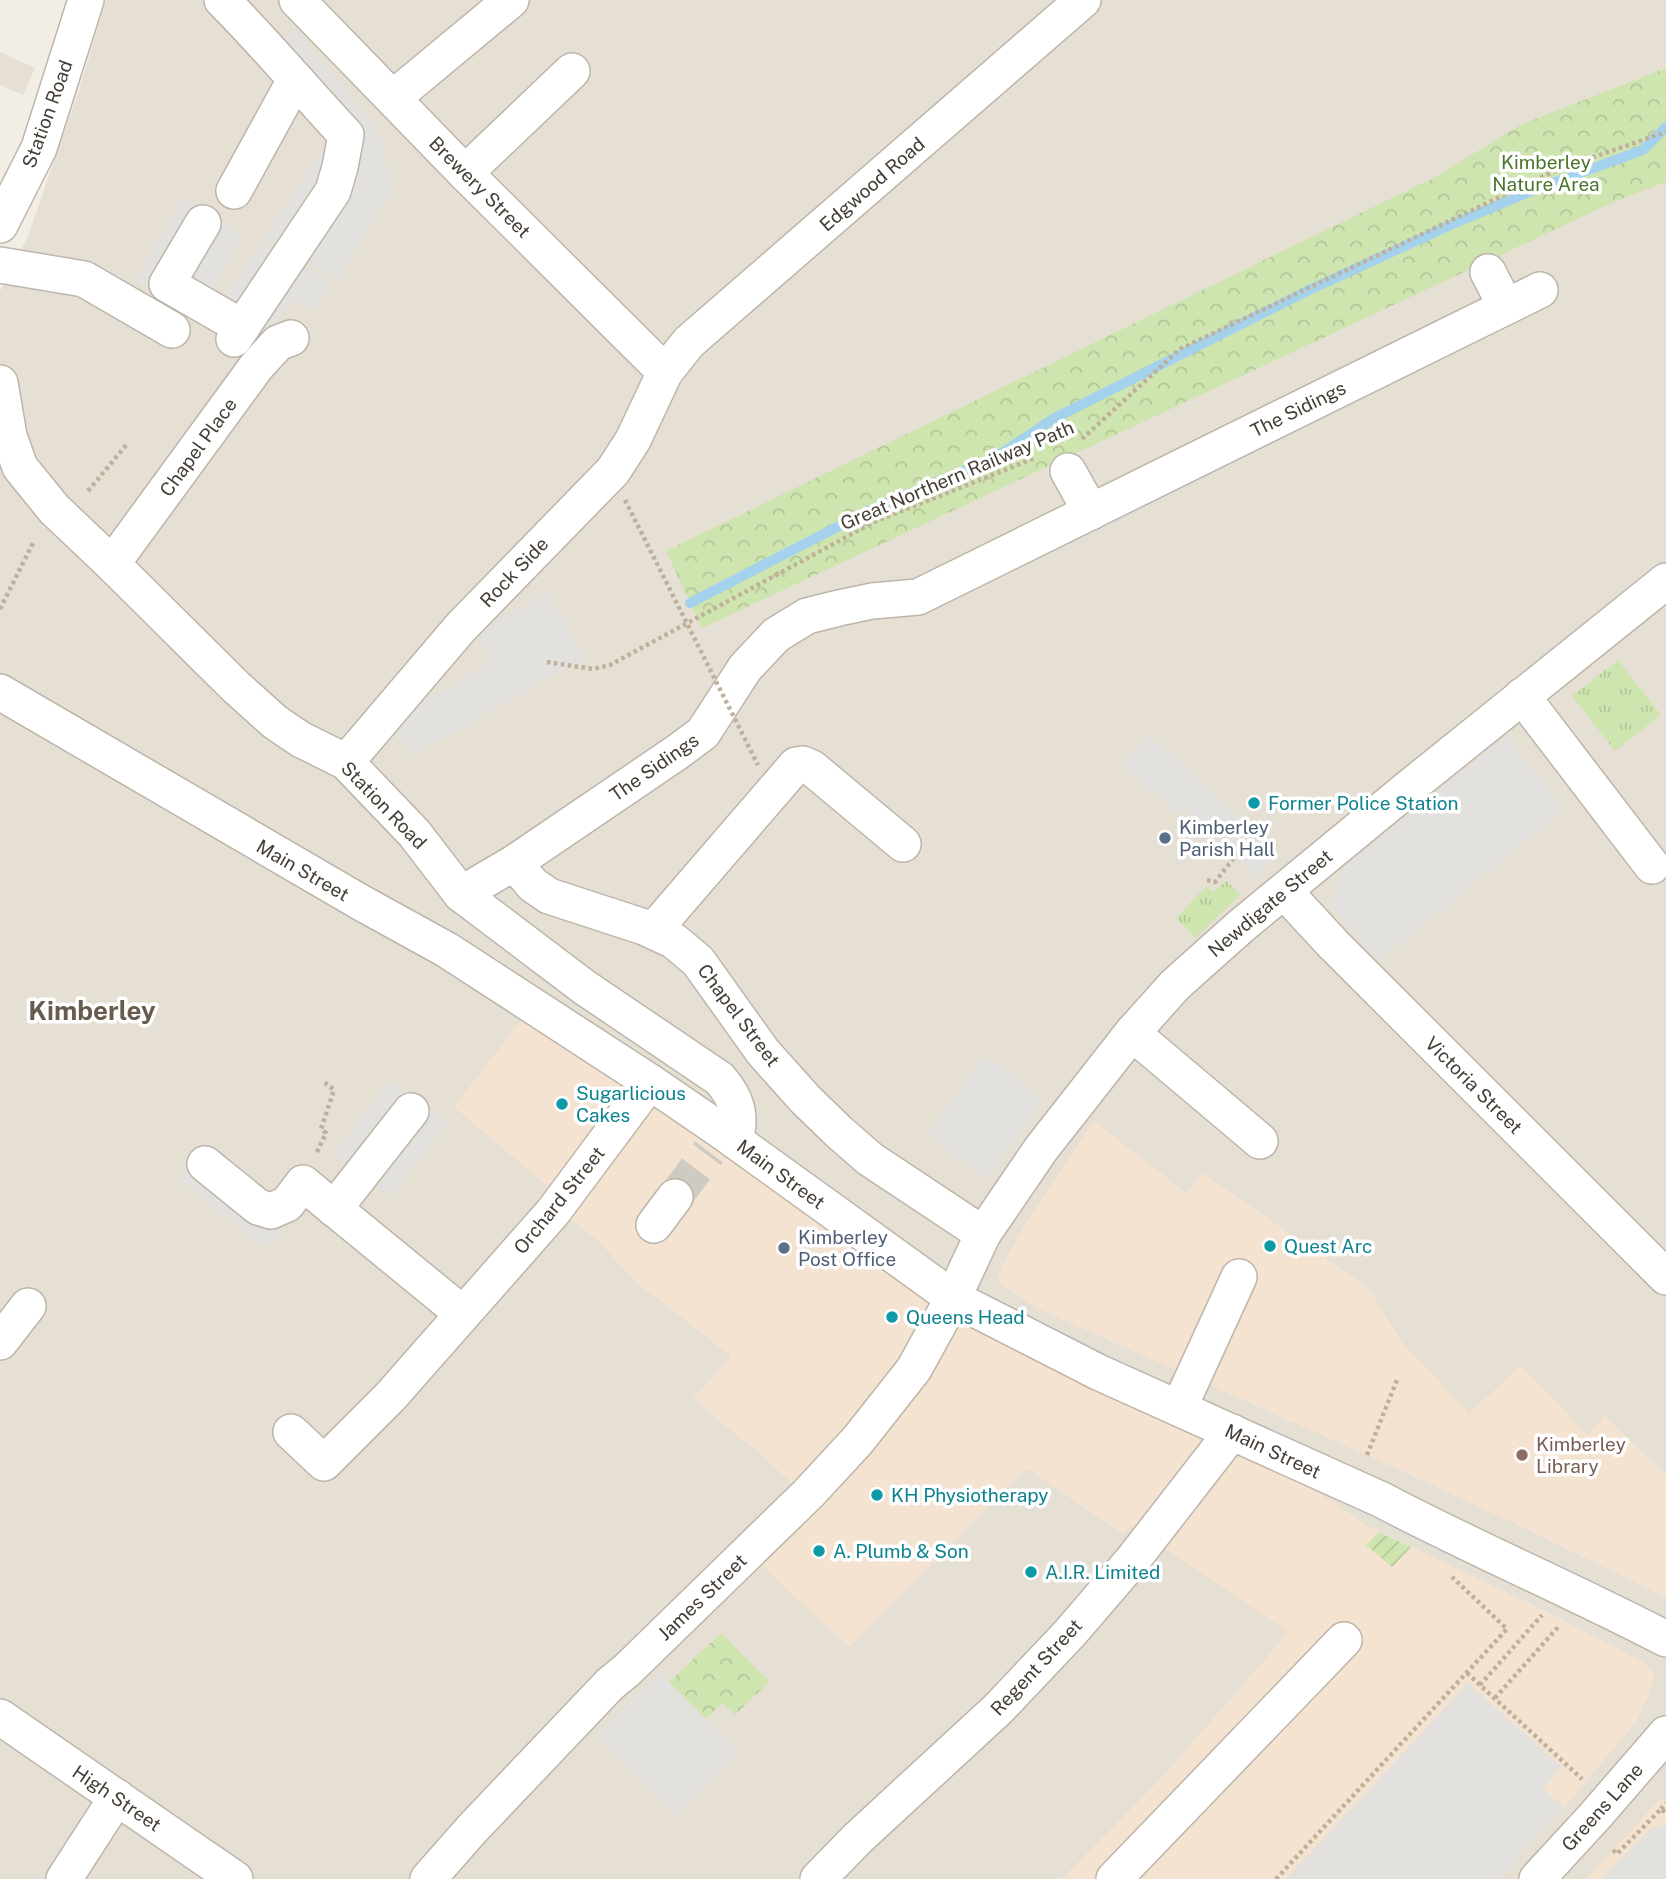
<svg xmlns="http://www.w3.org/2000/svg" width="1666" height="1879" viewBox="0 0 1666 1879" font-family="'Public Sans',sans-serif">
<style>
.residential{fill:#e6dfd4}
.commercial{fill:#f4e3d1}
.grass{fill:url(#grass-tufts)}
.forest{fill:url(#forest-crowns)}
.garden{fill:url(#garden-furrows)}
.parking{fill:#e3e1de}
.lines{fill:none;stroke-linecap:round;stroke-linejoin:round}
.stream{stroke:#a4d2ed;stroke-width:10}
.minor-tunnel{stroke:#cfcbc3;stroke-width:35;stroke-dasharray:35 18;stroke-linecap:butt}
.minor-casing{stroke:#bdb5a9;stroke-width:38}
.path{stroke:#beb09a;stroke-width:4.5;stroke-dasharray:3.5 3.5;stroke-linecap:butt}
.minor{stroke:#fff;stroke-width:35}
.path-bridge{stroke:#beb09a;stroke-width:4.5;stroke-dasharray:3.5 3.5;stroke-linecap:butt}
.culture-dot{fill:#0f9aa8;stroke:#fff;stroke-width:2.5}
.service-dot{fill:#5c6f8a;stroke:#fff;stroke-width:2.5}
.education-dot{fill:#8d6e63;stroke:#fff;stroke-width:2.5}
.labels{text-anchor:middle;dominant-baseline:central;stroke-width:7;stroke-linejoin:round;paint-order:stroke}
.street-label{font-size:19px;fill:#443e35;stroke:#fff}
.park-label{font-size:19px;fill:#4a742b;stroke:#fff}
.culture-label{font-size:19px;fill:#0d838f;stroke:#fff;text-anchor:start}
.service-label{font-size:19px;fill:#4e5e75;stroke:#fff;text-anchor:start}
.education-label{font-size:19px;fill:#785e54;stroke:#fff;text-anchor:start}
.district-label{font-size:26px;font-weight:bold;fill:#675b4d;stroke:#fff}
</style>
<defs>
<pattern id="grass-tufts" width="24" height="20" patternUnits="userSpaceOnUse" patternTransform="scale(1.75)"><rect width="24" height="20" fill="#cfe5b0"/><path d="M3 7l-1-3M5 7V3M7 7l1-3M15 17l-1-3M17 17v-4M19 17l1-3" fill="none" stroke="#b3c698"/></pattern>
<pattern id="forest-crowns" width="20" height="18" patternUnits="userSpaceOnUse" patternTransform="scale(1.75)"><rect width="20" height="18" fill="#cfe5b0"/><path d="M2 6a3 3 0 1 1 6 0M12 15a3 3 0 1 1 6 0" fill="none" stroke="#b3c698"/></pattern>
<pattern id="garden-furrows" width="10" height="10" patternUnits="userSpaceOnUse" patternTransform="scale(1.75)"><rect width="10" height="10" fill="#cfe5b0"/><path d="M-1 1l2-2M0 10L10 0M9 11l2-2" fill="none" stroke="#b3c698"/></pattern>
</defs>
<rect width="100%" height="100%" fill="#f2eee6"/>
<g class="residential">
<path d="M106 0H1666V1475L1605 1416 1588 1436 1521 1366 1469 1414 1402 1343 1369 1289 1202 1173 1188 1195 1094 1121 1012 1248 998 1279 1006 1287 1042 1310 1383 1462 1510 1521 1666 1597V1802L1661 1799 1586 1879H1498L1564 1807 1636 1722 1648 1665 1543 1610 1369 1527 1300 1480 1202 1431 525 1015 464 1096 550 1188 581 1204 571 1219 596 1238 635 1281 733 1357 694 1397 720 1422 758 1451 794 1485 849 1647 1027 1468 1124 1534 1131 1525 1288 1631 1271 1653 1161 1779 1062 1879H0V291L28 236 80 87Z"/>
<path d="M0 52 35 68 23 95 0 85Z"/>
</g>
<g class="commercial">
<path d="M525 1015 655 1103 1300 1480 1369 1527 1543 1610 1648 1665 1652 1671 1654 1678 1650 1693 1636 1722 1564 1807 1498 1879H1062L1161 1779 1271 1653 1287 1631 1131 1526 1124 1534 1027 1468 849 1647 760 1564 794 1485 758 1451 720 1422 694 1397 732 1356 635 1281 596 1238 571 1219 581 1204 550 1188 454 1107Z"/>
<path d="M1094 1121 1187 1194 1202 1173 1369 1289 1402 1343 1469 1413 1521 1366 1587 1435 1605 1416 1666 1475V1597L1510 1521 1383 1462 1042 1310 1006 1287 997 1279 1006 1259 1025 1224Z"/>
<path d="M1661 1798 1666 1802V1879H1586Z"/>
</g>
<g class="grass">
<path d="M1618 660 1661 715 1615 751 1572 696Z"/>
<path d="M1227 881 1240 895 1195 938 1176 918 1206 886 1213 892Z"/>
</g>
<g class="forest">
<path d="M1666 68V182L1616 201 702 628 666 551 1437 176 1522 124Z"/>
<path d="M721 1633 769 1682 735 1715 723 1703 706 1719 669 1682Z"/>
</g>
<path class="garden" d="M1379 1532 1411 1547 1392 1567 1366 1545Z"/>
<g class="parking">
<path d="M296 30 350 94 370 120 384 145 391 192 338 280 263 238 345 116 278 44Z"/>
<path d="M182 198 244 234 211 292 224 300 260 242 331 283 314 312 292 300 253 353 136 281Z"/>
<path d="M548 592 585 658 410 757 390 720 492 662 476 633Z"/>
<path d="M1149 735 1279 852 1256 879 1233 853 1184 808 1177 814 1121 763Z"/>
<path d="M1506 737 1565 808 1378 962 1331 906 1343 868Z"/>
<path d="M984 1056 1005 1069 1043 1099 986 1178 927 1135Z"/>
<path d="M390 1080 447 1124 390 1197 334 1152Z"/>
<path d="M204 1147 293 1217 267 1249 178 1179Z"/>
<path d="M660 1673 738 1752 675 1815 597 1736Z"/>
<path d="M1468 1683 1562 1767 1543 1789 1564 1807 1498 1879H1286Z"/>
<path d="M1666 1826V1879H1601L1649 1830 1655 1827Z"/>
</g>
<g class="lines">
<path class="stream" d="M690 603 868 511 996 457 1053 419 1307 291 1455 223 1539 188 1643 150 1666 127"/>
<path class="minor-tunnel" d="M675 1197 709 1152"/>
<defs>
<g id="minor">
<path d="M222 0C265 43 304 90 346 135L340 167 333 191 234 339"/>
<path d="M297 0 465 173 665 372"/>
<path d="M393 98 511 0"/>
<path d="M465 173 572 71"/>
<path d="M234 191 295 80"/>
<path d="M203 223 167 284 242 327"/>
<path d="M0 225 39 148 86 0"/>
<path d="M0 265 84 279 172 330"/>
<path d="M1488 272 1506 307"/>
<path d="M0 383 9 436 20 467 54 509 112 564 236 687 275 722 300 739 346 762 414 833 461 894 584 987 720 1079C737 1099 742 1115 735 1141"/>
<path d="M1068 471 1091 512"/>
<path d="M112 564 256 367 278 343 291 338"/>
<path d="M0 692 360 902 447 950 650 1082 723 1132 953 1298 1098 1372 1382 1500C1475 1549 1572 1590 1666 1639"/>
<path d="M1522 696 1652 866"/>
<path d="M346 762 461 627 613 471 633 440 665 372 689 342 1083 0"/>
<path d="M514 863 533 885 549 896 644 927 674 941 698 961 763 1052 805 1099 839 1132 870 1159 983 1234"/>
<path d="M1284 891 1333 944 1666 1277"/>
<path d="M461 894 514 863 676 753 703 733 745 668 776 635 807 616 839 608 872 601 918 597 1540 290"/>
<path d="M653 931 796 765 803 764 812 768 903 844"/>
<path d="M1132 1033 1260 1141"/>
<path d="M205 1164 258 1207 271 1211 287 1204 303 1183 463 1314"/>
<path d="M334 1209 411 1111"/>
<path d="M654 1225 675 1197"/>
<path d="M0 1342 28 1306"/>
<path d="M1179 1408 1239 1277"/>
<path d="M291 1432 324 1463 390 1397 553 1212 650 1082"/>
<path d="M0 1717 235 1879"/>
<path d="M64 1879 117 1797"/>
<path d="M428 1879 472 1829 610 1684 627 1670 809 1493 858 1440 914 1369 953 1298 983 1234 1041 1149 1132 1033 1175 985 1241 926 1411 786 1666 581"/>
<path d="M818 1879 858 1838 998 1709 1070 1633 1131 1562 1232 1432"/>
<path d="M1114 1879 1344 1640"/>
<path d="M1537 1879 1595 1816 1666 1734"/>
</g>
</defs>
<use href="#minor" class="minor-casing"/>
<g class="path">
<path d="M1082 439 1180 349 1559 169 1666 132"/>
<path d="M88 491 128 443"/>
<path d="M0 609 34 541"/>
<path d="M547 662 593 669 610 665 874 522 1035 458"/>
<path d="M1207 880 1215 882 1244 845"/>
<path d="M317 1152 326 1133 321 1129 334 1090 323 1081"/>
<path d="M1367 1455 1397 1380"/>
<path d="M1467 1673 1582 1779"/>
<path d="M1480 1685 1542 1615"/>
<path d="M1495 1698 1559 1626"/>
<path d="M1661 1809 1666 1803"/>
<path d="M1613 1850 1617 1854 1661 1809 1666 1813"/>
<path d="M1276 1879 1507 1629 1452 1577"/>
</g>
<use href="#minor" class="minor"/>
<path class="path-bridge" d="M625 500 758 765"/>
</g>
<g class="culture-dot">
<circle cx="1254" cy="803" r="7"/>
<circle cx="562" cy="1104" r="7"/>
<circle cx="1270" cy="1246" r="7"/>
<circle cx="892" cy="1317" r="7"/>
<circle cx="877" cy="1495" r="7"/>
<circle cx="819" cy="1551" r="7"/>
<circle cx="1031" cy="1572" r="7"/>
</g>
<g class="service-dot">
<circle cx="1165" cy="838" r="7"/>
<circle cx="784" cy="1248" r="7"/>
</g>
<circle class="education-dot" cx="1522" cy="1455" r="7"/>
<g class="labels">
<g class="street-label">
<text transform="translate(47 114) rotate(-70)">Station Road</text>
<text transform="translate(872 184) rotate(-41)">Edgwood Road</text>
<text transform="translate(480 187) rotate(45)">Brewery Street</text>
<text transform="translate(1298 409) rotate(-26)">The Sidings</text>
<text transform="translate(198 447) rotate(-54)">Chapel Place</text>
<text transform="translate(957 475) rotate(-23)">Great Northern Railway Path</text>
<text transform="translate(514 572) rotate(-46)">Rock Side</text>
<text transform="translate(654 767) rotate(-35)">The Sidings</text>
<text transform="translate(384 805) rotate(46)">Station Road</text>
<text transform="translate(303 870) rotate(30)">Main Street</text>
<text transform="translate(1270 903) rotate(-40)">Newdigate Street</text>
<text transform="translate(739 1015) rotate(53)">Chapel Street</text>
<text transform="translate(1474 1085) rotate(45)">Victoria Street</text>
<text transform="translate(781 1174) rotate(36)">Main Street</text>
<text transform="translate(559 1200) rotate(-51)">Orchard Street</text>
<text transform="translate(1273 1451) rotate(25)">Main Street</text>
<text transform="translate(702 1597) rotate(-44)">James Street</text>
<text transform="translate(1036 1667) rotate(-47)">Regent Street</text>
<text transform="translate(117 1798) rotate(34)">High Street</text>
<text transform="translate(1602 1807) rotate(-48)">Greens Lane</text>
</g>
<g class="park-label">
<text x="1546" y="162">Kimberley<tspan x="1546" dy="22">Nature Area</tspan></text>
</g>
<g class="culture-label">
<text x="1268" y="803">Former Police Station</text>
<text x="576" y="1093">Sugarlicious<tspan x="576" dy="22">Cakes</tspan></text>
<text x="1284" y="1246">Quest Arc</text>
<text x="906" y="1317">Queens Head</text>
<text x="891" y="1495">KH Physiotherapy</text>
<text x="833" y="1551">A. Plumb &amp; Son</text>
<text x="1045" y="1572">A.I.R. Limited</text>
</g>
<g class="service-label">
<text x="1179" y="827">Kimberley<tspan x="1179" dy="22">Parish Hall</tspan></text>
<text x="798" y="1237">Kimberley<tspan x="798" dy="22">Post Office</tspan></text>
</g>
<g class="education-label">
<text x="1536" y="1444">Kimberley<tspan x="1536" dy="22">Library</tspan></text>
</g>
<g class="district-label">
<text x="92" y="1010">Kimberley</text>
</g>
</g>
</svg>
